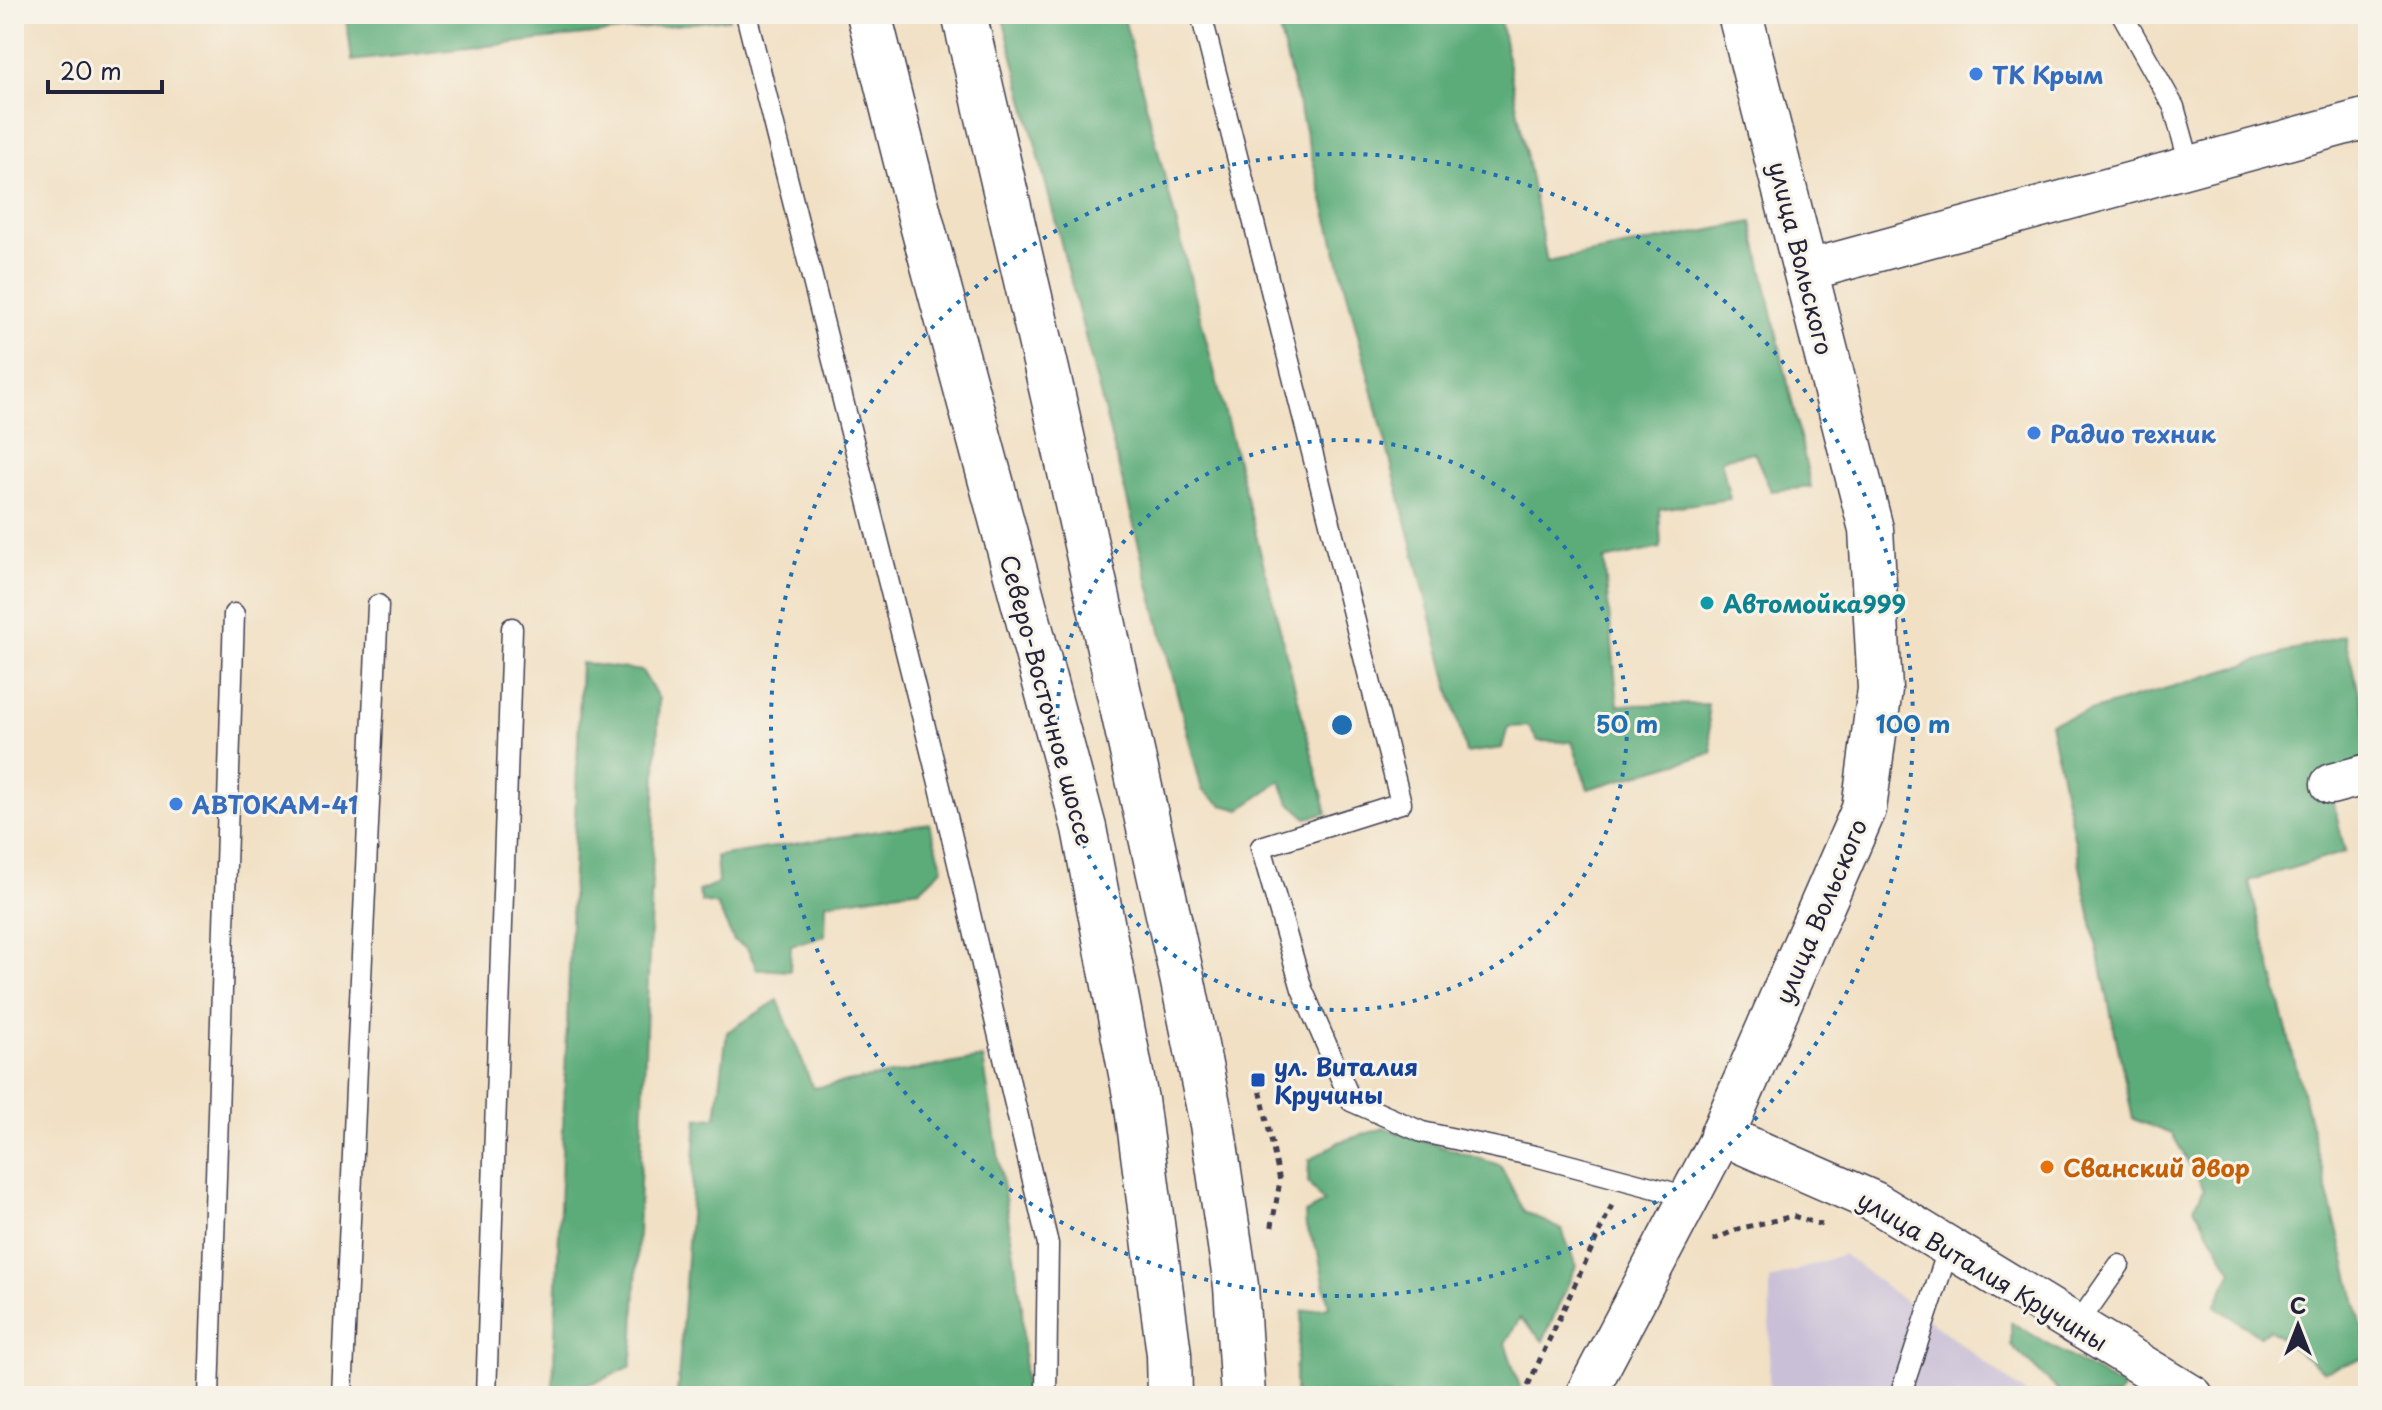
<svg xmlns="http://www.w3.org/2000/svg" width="2382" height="1410" viewBox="0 0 2382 1410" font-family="'Playpen Sans',sans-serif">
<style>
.industrial{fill:#c9bfd7}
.forest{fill:#5bac79;stroke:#3e675a;stroke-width:2}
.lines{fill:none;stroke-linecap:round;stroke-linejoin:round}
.service-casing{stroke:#413e50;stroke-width:23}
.minor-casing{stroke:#413e50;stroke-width:43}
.secondary-casing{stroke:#413e50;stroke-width:47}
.primary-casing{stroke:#413e50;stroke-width:47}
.path{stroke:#413e50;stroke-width:5;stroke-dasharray:6 6;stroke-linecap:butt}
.service{stroke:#fff;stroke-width:20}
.minor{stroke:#fff;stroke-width:40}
.secondary{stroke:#fff;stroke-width:44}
.primary{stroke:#fff;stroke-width:44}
.ring{fill:none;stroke:#1f6fb2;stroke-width:4;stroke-dasharray:4 8}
.shop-dot{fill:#3f7fe0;stroke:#f7f3e8;stroke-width:3}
.culture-dot{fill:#0f9aa8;stroke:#f7f3e8;stroke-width:3}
.transit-dot{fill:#1a4fb4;stroke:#f7f3e8;stroke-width:3}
.food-dot{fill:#e8710a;stroke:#f7f3e8;stroke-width:3}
.labels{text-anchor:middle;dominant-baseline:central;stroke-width:6;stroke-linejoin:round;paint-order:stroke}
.shop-label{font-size:24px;font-weight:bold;fill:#366cbe;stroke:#f7f3e8;text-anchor:start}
.street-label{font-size:24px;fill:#22223b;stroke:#f7f3e8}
.culture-label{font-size:24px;font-weight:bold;fill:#0d838f;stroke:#f7f3e8;text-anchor:start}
.transit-label{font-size:24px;font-weight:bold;fill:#164399;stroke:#f7f3e8;text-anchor:start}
.food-label{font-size:24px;font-weight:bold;fill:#c56008;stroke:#f7f3e8;text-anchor:start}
.centre{fill:#1f6fb2;stroke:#f7f3e8;stroke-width:4}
.ring-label{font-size:24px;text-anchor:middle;font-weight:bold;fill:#1f6fb2;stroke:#f7f3e8;stroke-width:6;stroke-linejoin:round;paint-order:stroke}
</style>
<rect width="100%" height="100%" fill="#f7f3e8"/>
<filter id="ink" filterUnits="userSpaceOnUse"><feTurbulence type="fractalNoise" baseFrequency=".0125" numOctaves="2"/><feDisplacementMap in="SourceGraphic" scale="16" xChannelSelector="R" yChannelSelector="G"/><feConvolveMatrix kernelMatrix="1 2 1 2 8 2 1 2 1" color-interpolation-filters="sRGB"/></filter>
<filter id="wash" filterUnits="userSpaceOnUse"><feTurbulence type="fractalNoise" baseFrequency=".006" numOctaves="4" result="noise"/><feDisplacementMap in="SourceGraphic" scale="32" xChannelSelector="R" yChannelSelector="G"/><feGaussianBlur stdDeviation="1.8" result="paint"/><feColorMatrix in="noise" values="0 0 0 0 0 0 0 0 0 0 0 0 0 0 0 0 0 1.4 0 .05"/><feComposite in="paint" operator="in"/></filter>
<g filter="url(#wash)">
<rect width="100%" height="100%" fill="#f1e0c4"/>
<path class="industrial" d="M1843 1254 2029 1396H1769L1770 1280Z"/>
<g class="forest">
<path d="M346 14H728L729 19 352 61Z"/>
<path d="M1002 14H1123L1327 813 1307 818 1289 802 1280 781 1240 810 1222 805 1202 790Z"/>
<path d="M1275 14H1499L1547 262 1752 222 1811 487 1771 491 1754 452 1721 459 1730 499 1659 509 1661 548 1604 560 1618 705 1707 704 1712 753 1588 789 1572 742 1538 741 1528 726 1508 727 1502 748 1466 753Z"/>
<path d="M2344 635 2368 726V781L2331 791 2345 852 2249 881 2368 1351V1357L2324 1371 2270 1330 2260 1336 2215 1306 2232 1271 2194 1207 2204 1189 2172 1134 2133 1119 2050 723Z"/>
<path d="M581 663 642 671 659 699 634 1336 631 1366C602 1381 586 1388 553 1387Z"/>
<path d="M929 823 943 868 921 889 826 903 825 936 791 945 790 971 757 969 747 948 734 941 717 905 702 902 698 891 718 883 716 856Z"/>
<path d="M778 1000 813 1088 983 1058 1022 1306 1025 1396H677L697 1119 716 1117 727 1032Z"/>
<path d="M1384 1128 1500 1165 1524 1211 1562 1230 1576 1266 1543 1341 1520 1318 1505 1343 1522 1393 1521 1396H1295V1370L1303 1311 1329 1307 1318 1252 1306 1227 1305 1213 1324 1203 1308 1183 1309 1160 1339 1142Z"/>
<path d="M2011 1322 2123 1388 2118 1396H2064L2011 1345Z"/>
</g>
</g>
<g filter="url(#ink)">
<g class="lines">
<defs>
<g id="service">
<path d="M746 14 940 787 1048 1244 1046 1396"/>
<path d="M1201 14 1401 803 1261 847 1302 989 1351 1101 1422 1132 1535 1156 1689 1197"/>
<path d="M2122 14 2174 107 2190 165"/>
<path d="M2077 1325 2119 1265"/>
<path d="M209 1396 234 614"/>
<path d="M342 1396 378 605"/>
<path d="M486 1396 512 628"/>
<path d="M1900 1396 1949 1247"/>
</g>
<g id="minor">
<path d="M1805 271 2368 118"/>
<path d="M2331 784 2368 774"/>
<path d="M1585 1396 1722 1135 1875 1202 2193 1396"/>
</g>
<path id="secondary" d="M1722 1135 1864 809 1880 689 1871 529 1740 14"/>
<g id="primary">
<path d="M869 14 920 217 1084 828 1136 1100 1169 1354 1170 1396"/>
<path d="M964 14 1056 409 1182 977 1212 1124 1236 1286 1243 1396"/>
</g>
</defs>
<use href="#service" class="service-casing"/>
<use href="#minor" class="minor-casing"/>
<use href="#secondary" class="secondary-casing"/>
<use href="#primary" class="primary-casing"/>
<g class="path">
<path d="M1258 1080 1280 1181 1271 1231"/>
<path d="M1713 1240 1738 1229 1793 1216 1822 1225"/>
<path d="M1523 1396 1612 1205"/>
</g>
<use href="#service" class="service"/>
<use href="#minor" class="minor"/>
<use href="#secondary" class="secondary"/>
<use href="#primary" class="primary"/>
</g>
</g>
<g class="ring">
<circle cx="1342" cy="725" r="285"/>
<circle cx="1342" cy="725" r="571"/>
</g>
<g class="shop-dot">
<circle cx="1976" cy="74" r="8"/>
<circle cx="2034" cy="433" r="8"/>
<circle cx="176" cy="804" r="8"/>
</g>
<circle class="culture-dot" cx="1707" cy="603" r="8"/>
<rect class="transit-dot" x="1250" y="1072" width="16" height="16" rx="4"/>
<circle class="food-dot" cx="2047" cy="1167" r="8"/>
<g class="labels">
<g class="shop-label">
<text x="1992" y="74">ТК Крым</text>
<text x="2050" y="433">Радио техник</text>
<text x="192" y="804">АВТОКАМ-41</text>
</g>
<g class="street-label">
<text transform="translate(1802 258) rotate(76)">улица Вольского</text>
<text transform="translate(1048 700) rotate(75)">Северо-Восточное шоссе</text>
<text transform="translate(1820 911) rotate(-67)">улица Вольского</text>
<text transform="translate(1983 1270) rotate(31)">улица Виталия Кручины</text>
</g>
<g class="culture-label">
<text x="1723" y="603">Автомойка999</text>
</g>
<g class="transit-label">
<text x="1274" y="1066">ул. Виталия<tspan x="1274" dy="28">Кручины</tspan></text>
</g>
<g class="food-label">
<text x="2063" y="1167">Сванский двор</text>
</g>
</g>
<circle cx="1342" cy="725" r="12" class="centre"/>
<g class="ring-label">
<text x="1627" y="733">50 m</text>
<text x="1913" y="733">100 m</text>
</g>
<rect width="2382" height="1410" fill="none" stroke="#f7f3e8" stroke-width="48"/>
<g transform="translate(2298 1326)" stroke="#f7f3e8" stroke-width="6" paint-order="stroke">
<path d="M0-6L14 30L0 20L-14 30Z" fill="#22223b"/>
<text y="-12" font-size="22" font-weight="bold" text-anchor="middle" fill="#22223b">С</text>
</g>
<path d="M48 80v12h114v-12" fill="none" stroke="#22223b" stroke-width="4"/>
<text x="60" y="80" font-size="24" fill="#22223b" stroke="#f7f3e8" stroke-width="6" paint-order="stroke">20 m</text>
</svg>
